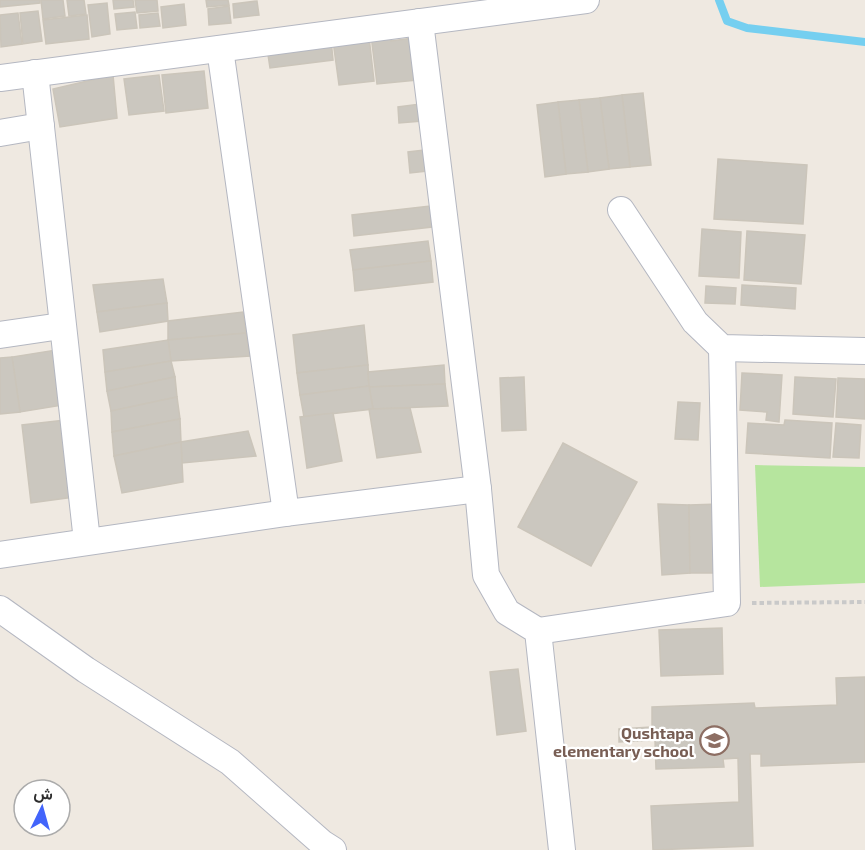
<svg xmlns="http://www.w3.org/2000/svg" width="865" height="850" viewBox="0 0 865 850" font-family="'Exo 2',Vazirmatn,sans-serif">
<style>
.green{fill:#b6e59e}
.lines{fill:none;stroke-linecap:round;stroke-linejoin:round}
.stream{stroke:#75cff0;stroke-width:8}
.building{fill:#cbc7bf;stroke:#cbc5ba;stroke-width:1.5}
.minor-casing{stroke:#b4b7c1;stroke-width:28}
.path{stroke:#c9c9c9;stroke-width:4;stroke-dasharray:4.5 3;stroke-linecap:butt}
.minor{stroke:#fff;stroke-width:26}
.labels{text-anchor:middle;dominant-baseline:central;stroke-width:4.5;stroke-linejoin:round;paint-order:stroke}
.education-label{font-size:16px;font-weight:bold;fill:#785e54;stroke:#fff;text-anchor:end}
</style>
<rect width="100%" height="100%" fill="#efe9e1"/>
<path class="green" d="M755 465 865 467V583L760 587Z"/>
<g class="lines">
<path class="stream" d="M719 0 727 21 747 28 865 42"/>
</g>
<g class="building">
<path d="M0 0H40V3L0 7Z"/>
<path d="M41 0H63L65 16 43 19Z"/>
<path d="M67 0H84L86 14 69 16Z"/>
<path d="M113 0H133L134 7 114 9Z"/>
<path d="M135 0H157L158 11 137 13Z"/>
<path d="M206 0H228L229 5 207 7Z"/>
<path d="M257 1 259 15 234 18 233 4Z"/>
<path d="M107 3 110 34 92 37 88 5Z"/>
<path d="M184 4 186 25 163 28 161 7Z"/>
<path d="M229 6 231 23 209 25 208 9Z"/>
<path d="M38 11 42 41 23 44 20 13Z"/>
<path d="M135 12 137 28 117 30 115 14Z"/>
<path d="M18 13 22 44 1 47 0 15Z"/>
<path d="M158 13 160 26 140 28 139 15Z"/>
<path d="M87 15 89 39 46 44 43 20Z"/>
<path d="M389 33 391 41 413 38 417 80 377 84 371 35Z"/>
<path d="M369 37 374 81 339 85 333 41Z"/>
<path d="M331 40 333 60 270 68 267 48Z"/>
<path d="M204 71 208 108 166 113 162 75Z"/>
<path d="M113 75 117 118 60 127 53 89Z"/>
<path d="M159 75 164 111 129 115 124 79Z"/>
<path d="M643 93 651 165 630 167 622 95Z"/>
<path d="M622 95 630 167 609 169 600 98Z"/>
<path d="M600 98 609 169 588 172 579 100Z"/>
<path d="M579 100 588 172 566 174 558 102Z"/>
<path d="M558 102 566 174 545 177 537 105Z"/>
<path d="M420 104 422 121 399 123 398 107Z"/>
<path d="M424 150 427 171 410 173 408 152Z"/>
<path d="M718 159 807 165 803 224 714 219Z"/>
<path d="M430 206 432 227 354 236 352 215Z"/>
<path d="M702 229 741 232 739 278 699 276Z"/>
<path d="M747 231 805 235 801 284 744 280Z"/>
<path d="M428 241 431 261 353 270 350 250Z"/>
<path d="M431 261 433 282 355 291 353 270Z"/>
<path d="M163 279 167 303 97 312 93 285Z"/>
<path d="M742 285 796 288 795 309 741 305Z"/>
<path d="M706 286 736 288 735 304 705 303Z"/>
<path d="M167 303 168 321 100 332 97 312Z"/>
<path d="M243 312 246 333 168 340V321Z"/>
<path d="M364 325 368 365 297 373 293 335Z"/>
<path d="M246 333 250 356 171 361 168 340Z"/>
<path d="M168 340 171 361 105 372 103 350Z"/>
<path d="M56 350 63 405 20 412 12 357Z"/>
<path d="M12 357 20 412 0 414V358Z"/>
<path d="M171 361 175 377 107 391 105 372Z"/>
<path d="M368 365 369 386 300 395 297 373Z"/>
<path d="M444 365 445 384 369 387 368 372Z"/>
<path d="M742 373 782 375 779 422 766 420 767 412 740 410Z"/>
<path d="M175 377 177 397 111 411 107 391Z"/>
<path d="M524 377 526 430 502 431 500 378Z"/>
<path d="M795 377 836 379 833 417 793 414Z"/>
<path d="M838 378 865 379V419L836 417Z"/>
<path d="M445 384 448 406 373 409 369 387Z"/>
<path d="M369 386 373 409 304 417 300 395Z"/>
<path d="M177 397 180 419 112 432 111 411Z"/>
<path d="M678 402 700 403 698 440 675 439Z"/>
<path d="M410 408 421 452 377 458 369 409Z"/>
<path d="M333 413 342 461 307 468 300 417Z"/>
<path d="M180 419 181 442 114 456 112 432Z"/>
<path d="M65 420 74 497 31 503 22 425Z"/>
<path d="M785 420 832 423 830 458 746 453 748 423 784 425Z"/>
<path d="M836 423 861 425 859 458 833 457Z"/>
<path d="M248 431 256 456 182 463 181 442Z"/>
<path d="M181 442 183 482 122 493 114 456Z"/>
<path d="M563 443 637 482 591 566 518 527Z"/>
<path d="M658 504 689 505 690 573 662 575Z"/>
<path d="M719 504 722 573H690L689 505Z"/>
<path d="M722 628 723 674 661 676 659 630Z"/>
<path d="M518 669 526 731 497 735 490 672Z"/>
<path d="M865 677V762L761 766V754H750L753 846 653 850 651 806 739 802 738 758 723 759 724 767 656 769 655 740 619 742V729L652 727V707L754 703 755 708 837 705 836 678Z"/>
</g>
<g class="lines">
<defs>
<g id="minor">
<path d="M420 22 478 489 486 575 507 612 538 631 562 850"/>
<path d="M220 49 286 513"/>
<path d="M35 73 87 541"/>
<path d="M0 78 586 0"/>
<path d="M0 133 41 126"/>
<path d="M621 210 695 322 722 348 865 351"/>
<path d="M0 335 61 326"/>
<path d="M0 555 286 513 478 489"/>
<path d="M0 609 86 670 230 762 322 843 333 850"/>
<path d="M538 631 727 603 722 348"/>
</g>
</defs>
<use href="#minor" class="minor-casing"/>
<path class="path" d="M752 603 865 602"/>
<use href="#minor" class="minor"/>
</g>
<defs>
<symbol id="school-ring" viewBox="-11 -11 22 22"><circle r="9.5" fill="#fff" stroke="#8d6e63" stroke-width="1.5"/><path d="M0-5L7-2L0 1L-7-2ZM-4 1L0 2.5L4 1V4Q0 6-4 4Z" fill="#8d6e63"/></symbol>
</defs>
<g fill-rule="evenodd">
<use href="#school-ring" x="698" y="724" width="33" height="33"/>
</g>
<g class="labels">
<g class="education-label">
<text x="694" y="732">Qushtapa<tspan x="694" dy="18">elementary school</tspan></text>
</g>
</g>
<g transform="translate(42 808) rotate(5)"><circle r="28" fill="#ffffff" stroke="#ababab" stroke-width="1.5"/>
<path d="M0-4.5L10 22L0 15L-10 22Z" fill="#4264fb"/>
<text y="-9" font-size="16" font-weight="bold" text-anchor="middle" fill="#2e2e2e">ش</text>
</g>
</svg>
